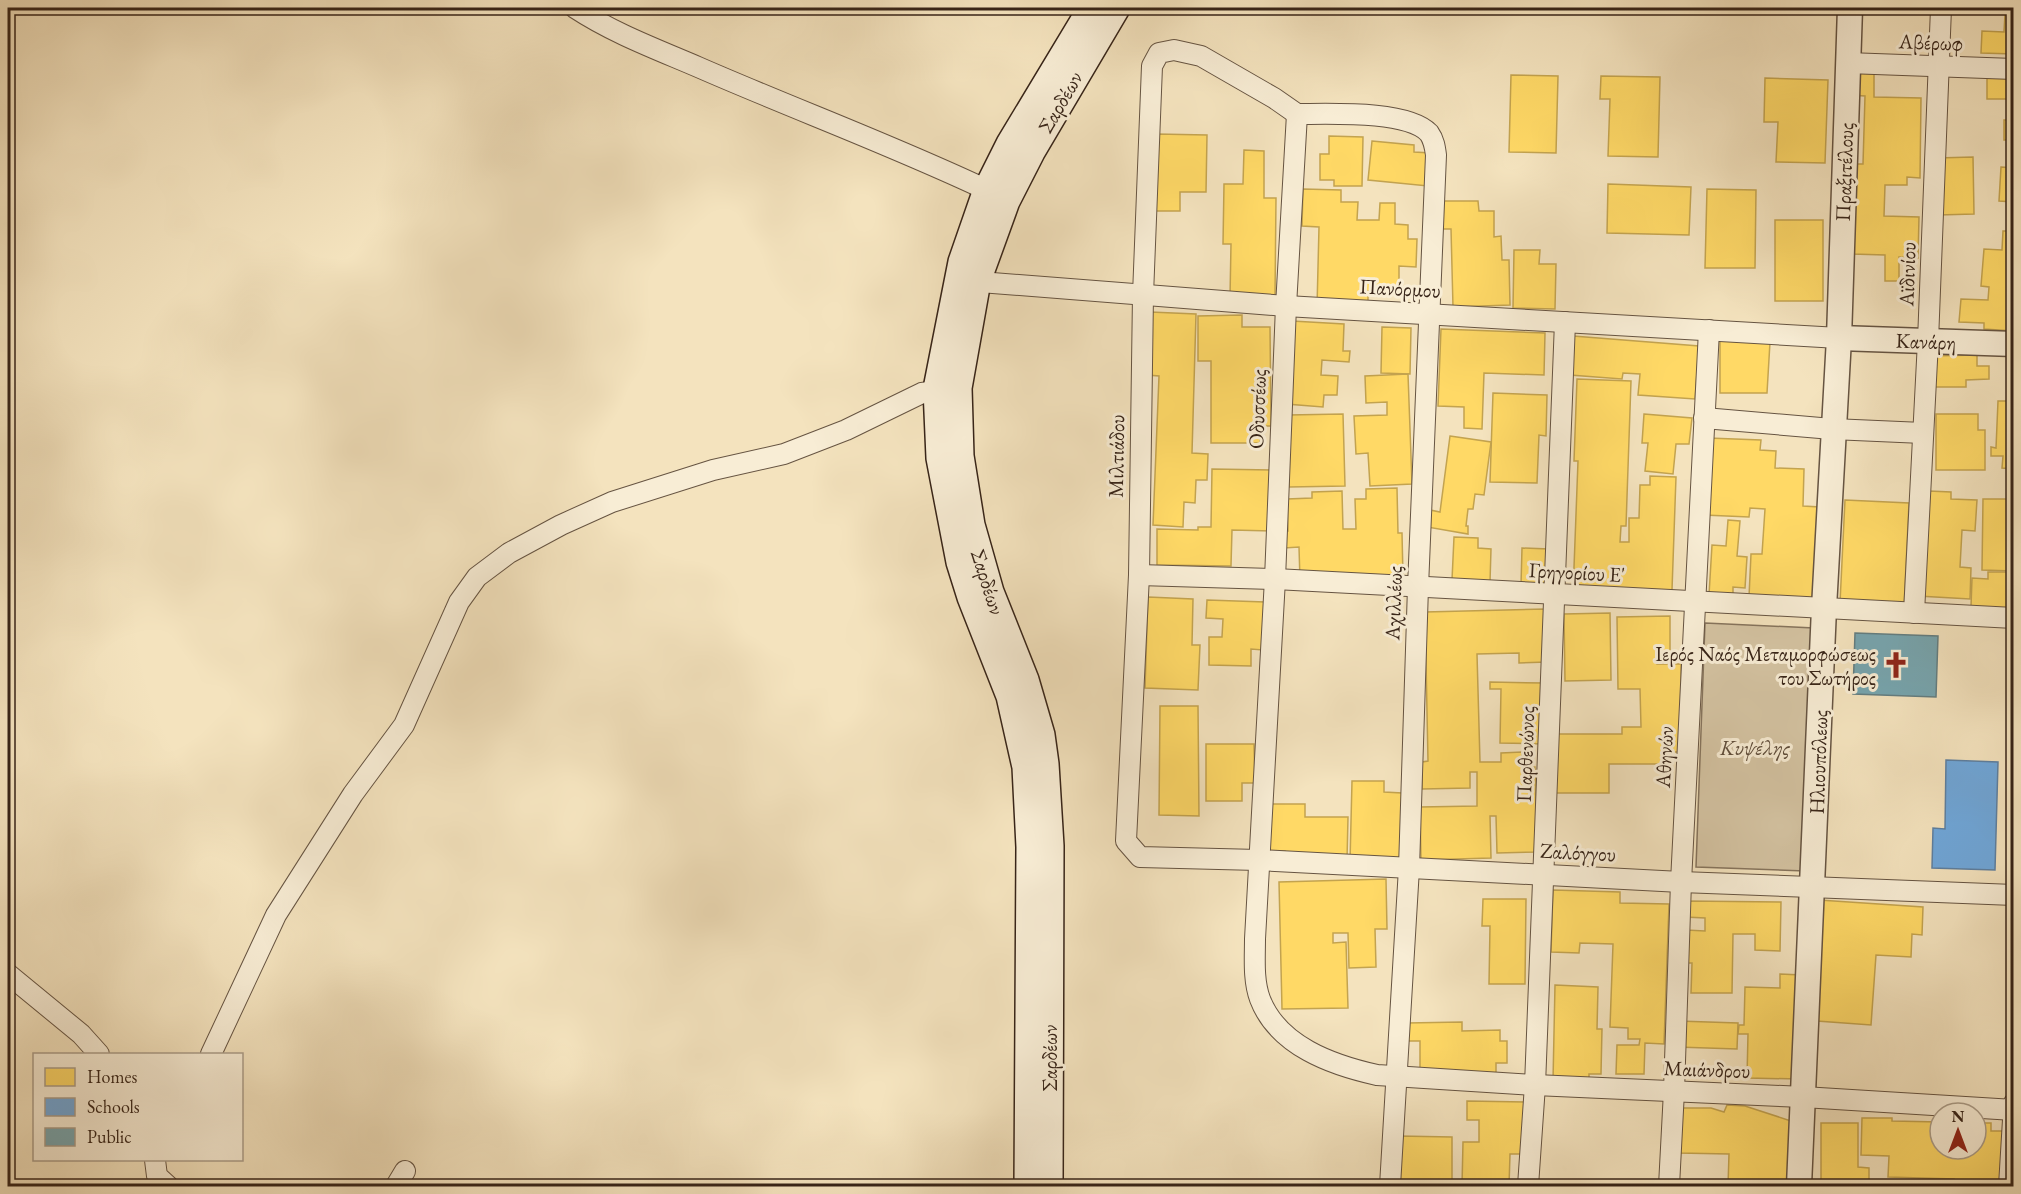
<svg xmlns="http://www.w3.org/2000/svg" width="2021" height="1194" viewBox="0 0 2021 1194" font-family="'EB Garamond',serif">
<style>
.green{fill:#d4c3a2;stroke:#86745d;stroke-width:1.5}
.homes{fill:#ffd966;stroke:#c3a34f;stroke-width:1.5}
.schools{fill:#6fa8dc;stroke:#5e80a1;stroke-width:1.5}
.public{fill:#76a5af;stroke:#637e82;stroke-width:1.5}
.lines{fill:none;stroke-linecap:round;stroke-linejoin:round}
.minor-casing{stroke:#665442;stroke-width:22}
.tertiary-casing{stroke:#665442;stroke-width:27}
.secondary-casing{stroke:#372418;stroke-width:30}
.minor{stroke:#f8edd5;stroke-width:20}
.tertiary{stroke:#f8edd5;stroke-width:24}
.secondary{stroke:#f8edd5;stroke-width:27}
.labels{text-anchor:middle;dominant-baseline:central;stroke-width:6;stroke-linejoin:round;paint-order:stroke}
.street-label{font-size:21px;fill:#372418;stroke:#f8edd5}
.poi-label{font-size:21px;fill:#372418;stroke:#f8edd5;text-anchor:end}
.park-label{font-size:21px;font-style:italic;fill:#5e4c3a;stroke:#f8edd5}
</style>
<rect width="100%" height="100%" fill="#f4e3be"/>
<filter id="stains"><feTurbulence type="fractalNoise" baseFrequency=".00333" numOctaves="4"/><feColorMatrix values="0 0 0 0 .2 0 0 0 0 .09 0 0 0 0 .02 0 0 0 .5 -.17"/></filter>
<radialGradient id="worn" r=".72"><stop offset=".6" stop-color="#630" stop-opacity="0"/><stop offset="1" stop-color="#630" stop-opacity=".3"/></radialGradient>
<path class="green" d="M1705 623 1814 628 1805 871 1696 867Z"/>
<g class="homes">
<path d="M2005 14 2014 15V54L1981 53 1982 31 2004 32Z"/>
<path d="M1850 70H1874V97L1921 98 1920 178 1907 177V185H1885L1884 216 1919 217 1918 258 1899 257V281H1885V255L1852 254 1854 164H1863L1865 96 1850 95Z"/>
<path d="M1987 73H2014V140H2004V120H2009V99H1987Z"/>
<path d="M1511 75 1558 76 1556 153 1509 152Z"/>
<path d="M1601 76 1660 77 1658 157 1608 156 1610 99H1600Z"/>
<path d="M1765 78 1828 80 1825 163 1776 162 1778 122H1764Z"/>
<path d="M1156 134 1207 135 1206 192H1180V211H1155Z"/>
<path d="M1329 136 1363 137 1362 186H1334V180H1320V154H1329Z"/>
<path d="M1372 141 1414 145V152L1431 153 1428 186 1368 180Z"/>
<path d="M1244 150 1264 151V198H1276L1275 297H1230L1231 244H1223L1224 184H1243Z"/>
<path d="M1973 157 1974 214 1938 215 1936 158Z"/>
<path d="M2001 167 2014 168V202L1999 201Z"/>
<path d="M1608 184 1691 187 1689 235 1607 233Z"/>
<path d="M1303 189 1341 190V202H1358L1357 220H1379L1380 203H1395V224L1408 225V239H1417L1416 267 1399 266V291H1368V308L1317 307 1319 227 1302 226Z"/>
<path d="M1707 189 1756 190 1755 268H1705Z"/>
<path d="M1440 201H1478L1479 211H1494V237L1501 236 1502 260H1509L1510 305 1453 307 1451 229H1441Z"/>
<path d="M2014 218V331L1984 329V323L1959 322 1961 299 1988 300 1989 287 1981 286 1984 249 2002 250 2003 231H2013Z"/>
<rect x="1775" y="220" width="48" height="81"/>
<path d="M1514 250H1540L1539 264H1556L1555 309 1513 308Z"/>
<path d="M1150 312 1196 314 1192 453 1208 454 1207 480H1196L1195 503 1184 502 1183 527 1153 525 1159 376 1147 375Z"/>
<path d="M1242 315V327H1270L1271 426H1260V443H1211V361H1198V316Z"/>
<path d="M1292 321 1344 324 1343 351H1350L1349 362 1322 360 1321 375 1338 376 1337 395H1324L1323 407 1286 404Z"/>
<path d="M1382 327 1411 328 1410 374 1381 373Z"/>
<path d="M1441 329 1545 333 1544 375 1484 373 1482 429 1464 428V407L1438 406Z"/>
<path d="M1573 336 1699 346 1695 399 1638 395 1640 374 1623 373 1622 379 1570 375Z"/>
<path d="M1720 340 1770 342 1767 393H1720Z"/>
<path d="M1977 355V366H1989V379L1966 380V387H1932L1931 356Z"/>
<path d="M1408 374 1412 484 1370 486 1368 453 1356 454 1354 416 1387 415V402L1366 403 1365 376Z"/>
<path d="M1577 379 1631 381 1626 526H1621L1620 542H1629V518H1639L1640 485H1650V476L1676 477 1672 590 1573 594 1578 461H1574Z"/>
<path d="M1493 393 1547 395 1546 436 1539 435 1537 483 1490 482Z"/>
<path d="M1998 401H2014V469L2002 468 2003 456H1991V447L1996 448Z"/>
<path d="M1343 414 1345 486 1289 487 1288 415Z"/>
<path d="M1644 414 1692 418 1689 444H1676L1673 474 1645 471 1648 443H1642Z"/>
<path d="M1936 414H1978V430H1985V470H1936Z"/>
<path d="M1450 436 1491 442 1484 495 1475 494 1473 509H1468L1466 526H1468V534L1427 527 1430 510 1440 512Z"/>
<path d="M1708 438 1761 440 1760 450 1776 451 1775 468 1804 469 1803 506 1820 507 1816 600 1749 597 1751 554H1762L1765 509 1750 508 1749 517 1704 515Z"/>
<path d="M1212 469 1273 470 1272 531 1232 530 1231 566 1157 565V529L1198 530V527H1211Z"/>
<path d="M1397 488 1398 533H1402L1403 577 1300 580 1299 547 1284 548V531H1288L1287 499 1312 498V492L1342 491 1343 529H1356L1355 499H1366V489Z"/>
<path d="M1929 491 1951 492V499L1977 500 1975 531 1962 530 1960 567 1971 568 1970 599 1918 596Z"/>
<path d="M1983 499H2014V571L1982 570Z"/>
<path d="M1845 500 1909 503 1904 607 1840 603Z"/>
<path d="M1728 520 1740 521 1737 556 1747 557 1745 588 1733 587V596L1709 595 1712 545 1726 546Z"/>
<path d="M1454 537 1478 538V548L1491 549 1490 582 1452 580Z"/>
<path d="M1522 548 1549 549 1547 586 1521 585Z"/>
<path d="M1988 572H2014V608L1971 607 1972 578 1988 579Z"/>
<path d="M1148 597 1193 599 1192 645H1200L1198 690 1145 688Z"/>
<path d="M1207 600 1265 602 1263 650 1251 649V666L1209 665V637H1222L1223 619 1206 618Z"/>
<path d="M1545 609 1547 662 1519 663V653L1477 654 1480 762H1501V753L1522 752V768L1535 767 1537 852 1497 853 1496 816H1490L1491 858 1421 860 1420 807 1477 806V772H1470V788L1422 789V762L1428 761 1425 612Z"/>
<path d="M1610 613 1611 680 1565 681 1564 614Z"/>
<path d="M1670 616V653H1657V664H1681V752H1667V764H1609V793H1556V734H1622V727H1641L1640 689H1618L1617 617Z"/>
<path d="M1490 682 1544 683 1543 744 1500 743 1501 689H1490Z"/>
<path d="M1160 706H1198L1199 816 1159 815Z"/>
<path d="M1206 744H1254L1255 783H1242V801H1206Z"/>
<path d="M1352 781H1384V792L1402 793 1400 863 1350 862Z"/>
<path d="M1270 804H1305V817H1348L1347 860H1285V851H1270Z"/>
<path d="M1386 879 1387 929H1375L1376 967 1349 968 1348 933H1333V943L1346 942 1348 1008 1282 1009 1279 882Z"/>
<path d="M1553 890 1620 892V903L1669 904 1664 1044 1645 1043 1644 1074H1616L1617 1045H1639L1640 1039H1628V1028L1610 1027 1613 944 1580 943 1579 953 1551 952Z"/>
<path d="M1483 899H1526L1525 984H1489L1490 926H1482Z"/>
<path d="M1819 900 1923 907 1922 935 1912 934 1911 957 1876 955 1871 1025 1817 1021Z"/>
<path d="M1685 901 1781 902 1780 951 1755 950V934H1733L1732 993H1691L1692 963H1686V930L1705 931V918L1685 917Z"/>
<path d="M1780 974 1801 975 1799 1079 1747 1078 1748 1034H1738L1739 1025H1744L1745 987 1780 988Z"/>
<path d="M1555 985 1598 987 1597 1029H1602L1601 1074H1589V1081H1553Z"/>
<path d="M1678 1021 1738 1023 1737 1049 1677 1047Z"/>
<path d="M1462 1022V1031L1500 1030V1041H1507V1063H1496V1075H1420V1041H1407V1023Z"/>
<path d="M1467 1101 1525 1102 1524 1154H1510L1509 1186H1462L1463 1142H1479V1120H1467Z"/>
<path d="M1727 1105 1745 1106 1791 1121 1790 1186H1728L1729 1154 1678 1153 1679 1108H1711L1724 1112Z"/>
<path d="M1862 1118H1892V1121L1940 1122V1149H1976V1123H1991V1131H2004L2002 1186H1953L1954 1179 1888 1177 1889 1156 1861 1155Z"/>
<path d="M1821 1123H1858V1167L1869 1168V1183H1852V1186H1821Z"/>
<path d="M1398 1136 1452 1137V1186H1397Z"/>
</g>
<path class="schools" d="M1946 760 1998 762 1995 870 1932 868 1933 828 1945 829Z"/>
<path class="public" d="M1855 633 1938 636 1936 697 1853 694Z"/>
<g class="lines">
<defs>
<g id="minor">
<path d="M575 8C613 33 656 49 698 67 794 109 892 145 987 190"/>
<path d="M1847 63 2014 69"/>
<path d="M1297 114 1274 98 1201 56 1174 50 1159 53 1152 66 1143 295 1139 575 1126 841 1140 857 1258 860 1681 882 2014 895"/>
<path d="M1297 114 1286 306 1275 579 1255 939C1255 958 1253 980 1260 999 1278 1046 1332 1065 1377 1075L1535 1085 1803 1097 2014 1110"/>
<path d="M1297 114C1329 114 1407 110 1429 133 1434 140 1435 147 1436 155L1418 587 1409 868 1390 1186"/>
<path d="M967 281 1286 306 1839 338"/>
<path d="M1704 418 1832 429 1923 433"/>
<path d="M1139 575 1275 579 2014 618"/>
<path d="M1914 613 1928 341 1941 8"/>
<path d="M8 974 81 1034 99 1054"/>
<path d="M211 1054 276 915 353 794 404 725 459 602 477 577 509 553 561 525 612 502 713 470 784 454 846 430 922 393 949 389"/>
<path d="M155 1160 157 1176 168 1186"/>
<path d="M396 1186 405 1171"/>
<path d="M1528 1186 1535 1085 1565 322"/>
<path d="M1669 1186 1674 1091 1681 882 1709 330"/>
<path d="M2009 1186 2014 1103"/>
</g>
<g id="tertiary">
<path d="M1839 338 2014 344"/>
<path d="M1799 1186 1824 608 1839 338 1850 8"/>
</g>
<g id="secondary">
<path d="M1028 1186 1030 847 1026 767 1010 696 971 597 960 562 940 458 937 389 962 262 987 190 1010 144 1092 8"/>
<path d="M1049 1186 1050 846 1045 764 1041 735 1025 680 990 592 971 525 960 456 958 388 977 281 1006 201 1031 152 1116 8"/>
</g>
</defs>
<use href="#minor" class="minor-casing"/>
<use href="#tertiary" class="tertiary-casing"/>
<use href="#secondary" class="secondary-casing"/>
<use href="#minor" class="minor"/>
<use href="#tertiary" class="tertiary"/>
<use href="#secondary" class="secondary"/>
</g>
<defs>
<symbol id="church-bare" viewBox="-9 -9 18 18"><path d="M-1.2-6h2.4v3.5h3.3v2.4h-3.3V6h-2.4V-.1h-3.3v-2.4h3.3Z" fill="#8f2418" stroke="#f8edd5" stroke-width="2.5" paint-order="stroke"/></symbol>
</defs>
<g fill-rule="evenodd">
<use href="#church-bare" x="1877" y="646" width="38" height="38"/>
</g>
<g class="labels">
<g class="street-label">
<text transform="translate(1931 42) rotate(2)">Αβέρωφ</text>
<text transform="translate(1060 102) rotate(-60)">Σαρδέων</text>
<text transform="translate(1844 172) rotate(-88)">Πραξιτέλους</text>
<text transform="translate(1907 274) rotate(-88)">Αϊδινίου</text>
<text transform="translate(1400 288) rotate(3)">Πανόρμου</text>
<text transform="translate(1926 341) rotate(2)">Κανάρη</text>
<text transform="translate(1257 409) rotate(-88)">Οδυσσέως</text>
<text transform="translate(1116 456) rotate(-89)">Μιλτιάδου</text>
<text transform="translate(1577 572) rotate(3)">Γρηγορίου Ε'</text>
<text transform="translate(988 582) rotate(72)">Σαρδέων</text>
<text transform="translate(1393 603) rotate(-88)">Αχιλλέως</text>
<text transform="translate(1525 754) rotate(-88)">Παρθενώνος</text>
<text transform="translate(1664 757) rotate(-87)">Αθηνών</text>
<text transform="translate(1818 762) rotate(-88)">Ηλιουπόλεως</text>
<text transform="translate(1578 852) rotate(3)">Ζαλόγγου</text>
<text transform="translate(1049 1058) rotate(-90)">Σαρδέων</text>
<text transform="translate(1707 1069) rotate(2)">Μαιάνδρου</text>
</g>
<g class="poi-label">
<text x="1876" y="653">Ιερός Ναός Μεταμορφώσεως<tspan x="1876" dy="24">του Σωτήρος</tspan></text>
</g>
<g class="park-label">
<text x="1755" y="747">Κυψέλης</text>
</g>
</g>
<rect width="2021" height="1194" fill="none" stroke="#f4e3be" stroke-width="30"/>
<rect x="9" y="9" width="2003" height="1176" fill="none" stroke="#372418" stroke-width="3"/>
<rect x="15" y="15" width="1991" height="1164" fill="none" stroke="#372418" stroke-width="1.5"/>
<rect x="33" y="1053" width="210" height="108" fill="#f8edd5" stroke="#ab9d89" stroke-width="1.5"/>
<rect x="45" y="1068" width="30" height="18" fill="#ffd966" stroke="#ab9d89" stroke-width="1.5"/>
<text x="87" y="1083" font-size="18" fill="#372418">Homes</text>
<rect x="45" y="1098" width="30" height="18" fill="#6fa8dc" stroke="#ab9d89" stroke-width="1.5"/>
<text x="87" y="1113" font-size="18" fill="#372418">Schools</text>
<rect x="45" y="1128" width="30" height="18" fill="#76a5af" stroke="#ab9d89" stroke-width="1.5"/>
<text x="87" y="1143" font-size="18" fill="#372418">Public</text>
<g transform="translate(1958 1131)"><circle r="28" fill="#f8edd5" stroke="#ab9d89" stroke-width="1.5"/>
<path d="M0-4.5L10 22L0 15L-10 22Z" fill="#8f2418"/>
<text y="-9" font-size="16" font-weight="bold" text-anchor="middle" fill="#372418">N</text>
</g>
<rect width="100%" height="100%" filter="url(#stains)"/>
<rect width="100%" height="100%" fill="url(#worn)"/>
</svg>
